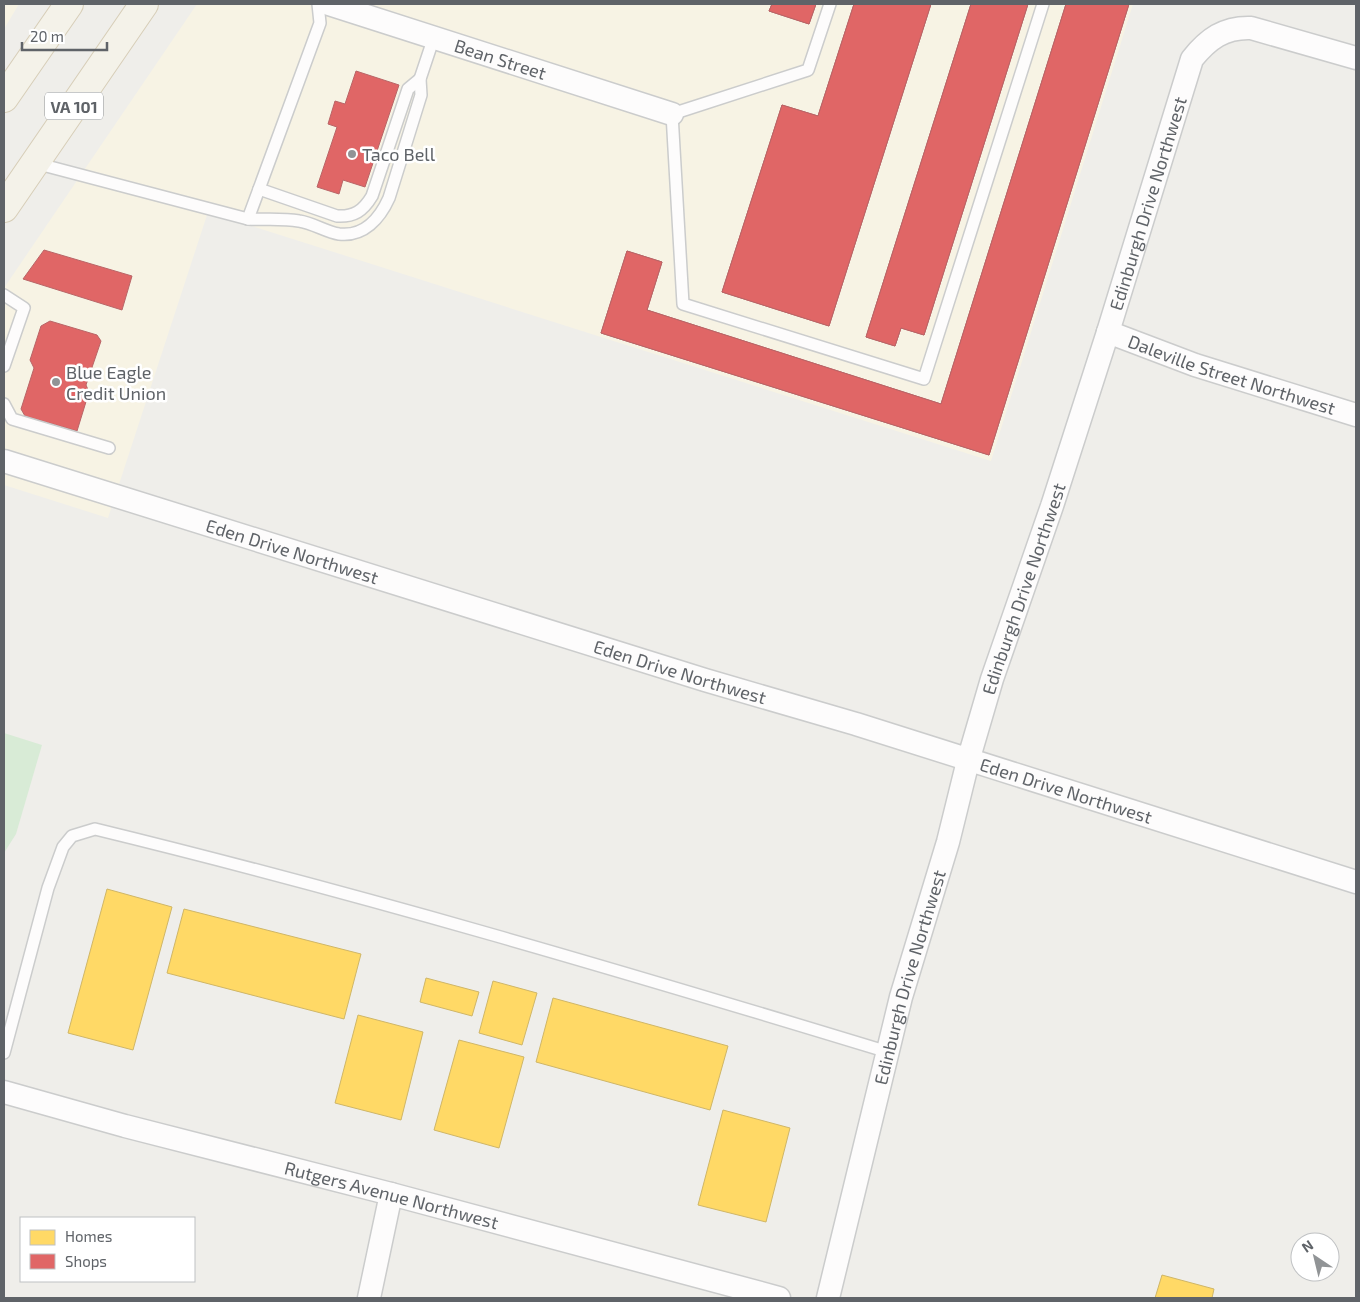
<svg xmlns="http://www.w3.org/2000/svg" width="1360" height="1302" viewBox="0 0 1360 1302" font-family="'Exo 2',sans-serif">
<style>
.commercial{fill:#f7f3e4}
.green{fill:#d8ebd6}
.homes{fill:#ffd966;stroke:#cfb667}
.shops{fill:#e06666;stroke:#b96567}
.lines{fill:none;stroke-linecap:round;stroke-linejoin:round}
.service-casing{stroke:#cbcccc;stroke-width:14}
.minor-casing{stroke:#cbcccc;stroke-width:25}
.primary-casing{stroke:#d7ceb8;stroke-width:30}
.service{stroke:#fdfcfc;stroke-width:11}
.minor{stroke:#fdfcfc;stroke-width:22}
.primary{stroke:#f4f2e9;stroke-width:28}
.poi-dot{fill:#919496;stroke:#fff;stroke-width:2}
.labels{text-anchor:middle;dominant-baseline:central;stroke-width:5;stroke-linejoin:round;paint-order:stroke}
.shield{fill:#fff;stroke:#8f9295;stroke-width:1}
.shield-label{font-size:16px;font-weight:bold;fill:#5f6368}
.street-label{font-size:18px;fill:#5f6368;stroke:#fff}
.poi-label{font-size:18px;fill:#5f6368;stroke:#fff;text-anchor:start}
</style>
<rect width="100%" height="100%" fill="#efeeea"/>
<g class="commercial">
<path d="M4 4H19L4 29Z"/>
<path d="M197 4H1133L991 461 208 212 108 518 4 485V288Z"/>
</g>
<path class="green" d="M4 733 42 745 16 834 4 853Z"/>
<g class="homes">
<path d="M107 889 172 907 133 1050 68 1033Z"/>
<path d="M184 909 361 954 344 1019 167 973Z"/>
<path d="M426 978 479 992 472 1016 420 1002Z"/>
<path d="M493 981 537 993 522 1045 479 1033Z"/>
<path d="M553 998 728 1046 710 1110 536 1062Z"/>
<path d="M358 1015 423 1032 401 1120 335 1103Z"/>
<path d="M459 1040 524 1057 499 1148 434 1130Z"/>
<path d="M723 1110 790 1128 766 1222 698 1205Z"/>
<path d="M1162 1275 1214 1289 1212 1298H1155Z"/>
</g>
<g class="shops">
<path d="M772 4H816L809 24 769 11Z"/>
<path d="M772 4H816L809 24 769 11Z"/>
<path d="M854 4H931L829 326 722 292 782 105 818 116Z"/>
<path d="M854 4H931L829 326 722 292 782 105 818 116Z"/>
<path d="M971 4H1028L924 335 901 328 895 346 866 337Z"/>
<path d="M971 4H1028L924 335 901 328 895 346 866 337Z"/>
<path d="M1066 4H1129L989 455 601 333 627 251 662 262 647 310 941 404Z"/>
<path d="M1066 4H1129L989 455 601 333 627 251 662 262 647 310 941 404Z"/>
<path d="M356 71 399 85 365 187 343 180 339 194 317 187 337 127 328 124 335 101 345 104Z"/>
<path d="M44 250 132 276 122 310 23 279Z"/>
<path d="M50 321 97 335 101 341 86 385 89 392 77 431 25 416 21 409 34 368 30 360 41 326Z"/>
</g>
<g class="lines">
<defs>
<g id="service">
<path d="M830 4 808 70 672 114 683 304 924 379 1043 4"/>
<path d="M35 163 248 219 320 23 318 4"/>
<path d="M259 189 337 216C354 217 363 211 372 196L408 89 420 79"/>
<path d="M248 219C264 220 282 218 299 221 313 223 326 232 339 234 364 237 380 218 389 198L421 95 420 79 434 37"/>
<path d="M4 295 24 308 4 366"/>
<path d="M4 404 12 419 109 448"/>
<path d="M4 1053 48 888 63 847 72 836 95 829C362 894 625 972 888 1052"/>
</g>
<g id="minor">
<path id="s1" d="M329 4 672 114"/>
<path id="s2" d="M1108 332 1195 365 1356 415"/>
<path id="s3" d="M4 461 705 680 856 724 1356 882"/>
<path id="s4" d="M4 1092 125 1126 391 1194 779 1298"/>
<path d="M369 1298 391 1194"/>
<path id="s5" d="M828 1298 901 997 948 842 968 761 992 679 1052 506 1108 332 1192 59C1208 39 1224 27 1251 28L1356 58"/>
</g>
<g id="primary">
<path d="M4 98 69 4"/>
<path d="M4 208 144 4"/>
</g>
</defs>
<use href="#service" class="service-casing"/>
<use href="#minor" class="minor-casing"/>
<use href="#primary" class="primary-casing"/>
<use href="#service" class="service"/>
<use href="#minor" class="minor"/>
<use href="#primary" class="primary"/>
</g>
<g class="poi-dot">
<circle cx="352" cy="154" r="5"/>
<circle cx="56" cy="382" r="5"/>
</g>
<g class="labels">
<rect class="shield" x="45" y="92.5" width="58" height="27" rx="4"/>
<g class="shield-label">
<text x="74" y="106">VA 101</text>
</g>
<g class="street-label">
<text stroke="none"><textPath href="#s1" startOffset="180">Bean Street</textPath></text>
<text stroke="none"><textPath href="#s5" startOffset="1141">Edinburgh Drive Northwest</textPath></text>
<text stroke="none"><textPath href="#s2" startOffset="131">Daleville Street Northwest</textPath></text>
<text stroke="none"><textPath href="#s3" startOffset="302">Eden Drive Northwest</textPath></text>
<text stroke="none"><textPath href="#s5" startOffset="736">Edinburgh Drive Northwest</textPath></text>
<text stroke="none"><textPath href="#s3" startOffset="708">Eden Drive Northwest</textPath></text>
<text stroke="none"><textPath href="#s3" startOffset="1112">Eden Drive Northwest</textPath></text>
<text stroke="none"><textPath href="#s5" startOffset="331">Edinburgh Drive Northwest</textPath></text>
<text stroke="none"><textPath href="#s4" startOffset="401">Rutgers Avenue Northwest</textPath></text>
</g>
<g class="poi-label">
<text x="362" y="154">Taco Bell</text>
<text x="66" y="372">Blue Eagle<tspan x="66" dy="21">Credit Union</tspan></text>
</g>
</g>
<rect width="1360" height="1302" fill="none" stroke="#5f6368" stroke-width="10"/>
<rect x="20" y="1217" width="175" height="65" fill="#ffffff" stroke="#bfc1c3"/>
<rect x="30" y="1230" width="25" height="15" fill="#ffd966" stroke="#bfc1c3"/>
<text x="65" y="1242" font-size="15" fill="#5f6368">Homes</text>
<rect x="30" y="1254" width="25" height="15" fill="#e06666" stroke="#bfc1c3"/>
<text x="65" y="1267" font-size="15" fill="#5f6368">Shops</text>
<g transform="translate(1315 1257) rotate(325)"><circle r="24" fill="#ffffff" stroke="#bfc1c3"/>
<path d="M0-4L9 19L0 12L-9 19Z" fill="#919496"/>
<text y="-8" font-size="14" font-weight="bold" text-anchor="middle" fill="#5f6368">N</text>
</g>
<path d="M22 42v8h85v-8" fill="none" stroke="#5f6368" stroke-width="2.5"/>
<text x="30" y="42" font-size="15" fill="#5f6368" stroke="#ffffff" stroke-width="4" paint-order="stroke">20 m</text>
</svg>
